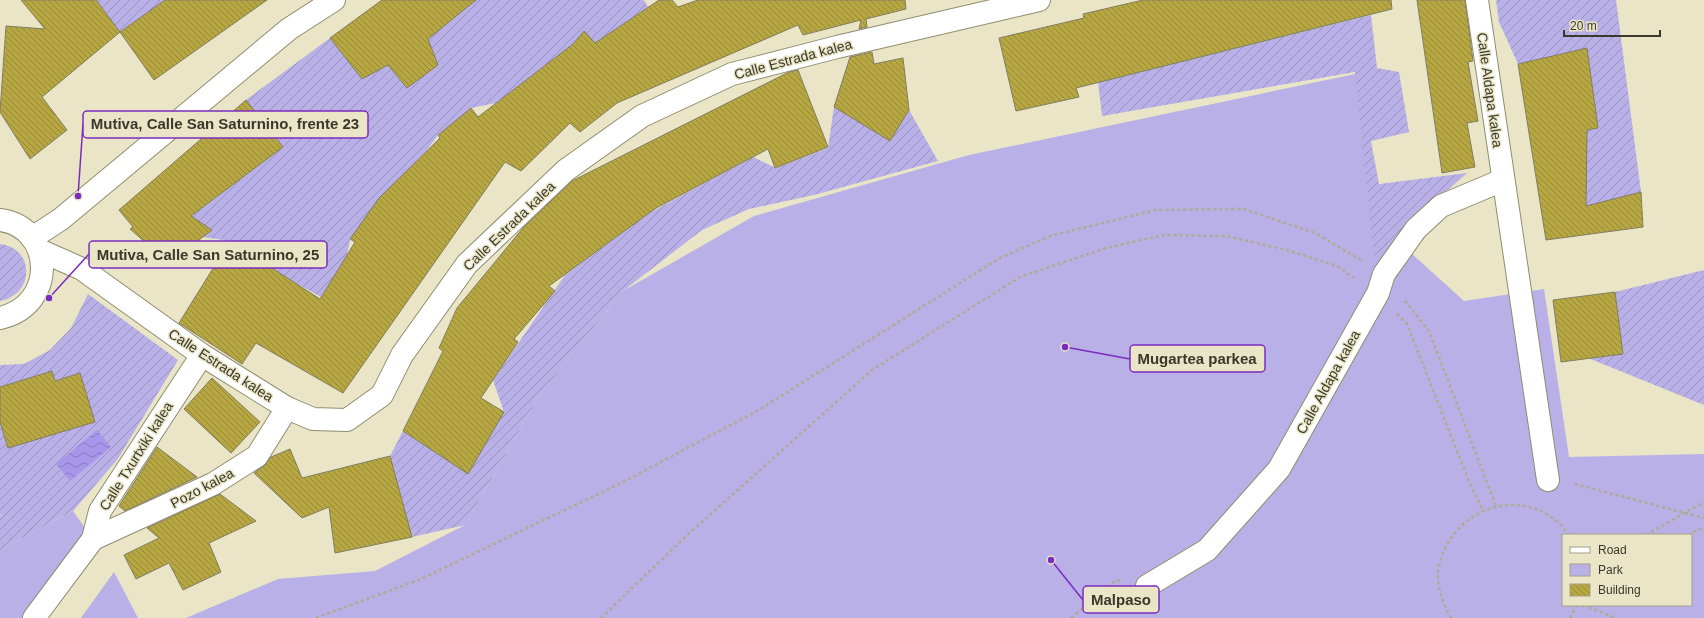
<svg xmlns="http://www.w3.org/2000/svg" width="1704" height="618" viewBox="0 0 1704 618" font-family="Arial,sans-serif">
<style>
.park{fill:#b9b0e8;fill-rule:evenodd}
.garden{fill:url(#garden-furrows)}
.water{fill:url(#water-waves)}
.building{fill:url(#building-back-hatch);stroke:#817d60}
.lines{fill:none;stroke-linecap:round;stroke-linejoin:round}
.minor-casing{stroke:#908c6f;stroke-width:24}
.tertiary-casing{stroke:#908c6f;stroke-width:24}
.path{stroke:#afab93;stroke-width:2.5;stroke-dasharray:3 3;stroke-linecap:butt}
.minor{stroke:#fff;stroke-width:22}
.tertiary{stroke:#fff;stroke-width:22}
.labels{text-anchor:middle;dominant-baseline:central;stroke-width:3;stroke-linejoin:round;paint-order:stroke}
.street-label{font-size:14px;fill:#3a382c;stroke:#e9e5c6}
.leader{fill:none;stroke:#7b2cbf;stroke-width:1.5}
.callout-dot{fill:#7b2cbf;stroke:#e9e5c6;stroke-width:1.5}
.callout{fill:#e9e5c6;stroke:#7b2cbf;stroke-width:1.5}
.callout-label{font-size:15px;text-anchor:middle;font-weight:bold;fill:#3a382c}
</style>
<defs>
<pattern id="garden-furrows" width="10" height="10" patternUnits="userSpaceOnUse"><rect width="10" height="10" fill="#b9b0e8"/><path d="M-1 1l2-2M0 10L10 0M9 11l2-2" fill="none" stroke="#9790bc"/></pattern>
<pattern id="water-waves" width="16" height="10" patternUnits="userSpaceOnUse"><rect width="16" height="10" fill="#a796ea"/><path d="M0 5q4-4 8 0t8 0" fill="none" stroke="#897bbe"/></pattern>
<pattern id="building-back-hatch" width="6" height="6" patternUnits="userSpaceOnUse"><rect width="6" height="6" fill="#b6a743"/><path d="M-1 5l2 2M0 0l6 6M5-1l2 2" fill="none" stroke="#958938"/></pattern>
</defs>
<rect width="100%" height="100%" fill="#e9e5c6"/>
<g class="park">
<path d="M1360 73 1379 224 1464 301 1544 289 1569 457 1704 454V618H186L278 579 375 571 465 525 541 393 623 291 754 216 969 155ZM1563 535H1691V605H1563Z"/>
<path d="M73 511 93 539 34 618H0V550Z"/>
<path d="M114 572 138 618H81Z"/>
</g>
<g class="garden">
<path d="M96 0H165L120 32Z"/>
<path d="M476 0H644L648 7 595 43 583 32 573 44 496 103 471 108 438 135 427 150 394 184 350 239 347 255 321 297 294 282 230 241 203 237 189 218 283 147 246 100 330 38 362 79 388 65 407 88 438 65 428 39Z"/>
<path d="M1496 0H1616L1641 192 1586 206 1561 135 1598 128 1587 48 1518 64 1499 22Z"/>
<path d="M1371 15 1377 68 1399 72 1409 132 1371 141 1379 184 1467 173 1374 256 1355 72 1102 116 1098 82Z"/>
<path d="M834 107 890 141 909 110 938 161 814 195 749 209 702 230 623 291 541 393 465 525 412 537 390 456 403 431 468 473 504 412 493 380 565 275 649 213 753 157 776 168 828 148Z"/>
<path d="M0 244C35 248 35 294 0 301Z"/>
<path d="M1704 270V405L1588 358 1623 353 1615 292Z"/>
<path d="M88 294 178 360 117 460 73 511 0 550V515L3 517 0 514V422L8 448 80 373 55 381 52 371 0 387V365L24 364 50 350 71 328Z"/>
</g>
<path class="water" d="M97 430 111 447 70 481 56 464Z"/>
<g class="building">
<path d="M21 0H96L120 32 42 97 67 130 30 159 0 112 6 26 45 29Z"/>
<path d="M165 0H267L154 80 120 32Z"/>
<path d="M382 0H476L428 39 438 65 407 88 388 65 362 79 330 38Z"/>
<path d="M659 0H672L678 7 698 0H905L906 9 866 19 867 27 859 29 861 20 803 35 798 25 617 103 580 132 570 123 521 171 505 162 343 393 256 343 242 364 179 323 230 241 320 299 355 242 350 239 379 198 440 138 438 135 471 108 478 117 573 44 584 31 595 43Z"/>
<path d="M1143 0H1391L1392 9 1076 88 1079 97 1016 111 999 38 1084 18 1083 14Z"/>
<path d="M1417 0H1465L1473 61 1468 62 1478 121 1467 123 1475 167 1442 173Z"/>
<path d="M1587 48 1598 128 1587 130 1586 206 1641 192 1643 227 1546 240 1518 64Z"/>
<path d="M872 52 874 64 903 58 909 110 890 141 834 107 850 57Z"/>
<path d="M798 70 828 147 775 168 768 149 656 208 549 286 555 291 514 339 518 342 481 398 504 412 468 474 403 431 443 351 439 348 457 308 523 228 572 181 789 72Z"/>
<path d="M246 100 283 147 191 216 212 230 169 263 130 229 133 227 119 210Z"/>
<path d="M1615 292 1623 354 1561 362 1553 300Z"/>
<path d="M52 371 55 381 80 373 95 422 8 448 0 422V387Z"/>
<path d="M212 378 260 422 231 453 184 409Z"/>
<path d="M157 447 197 477 125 511 119 506Z"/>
<path d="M290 449 302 478 390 456 412 537 335 553 329 507 302 518 254 473 264 466 271 457Z"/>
<path d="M220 494 256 521 209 543 221 572 183 590 169 563 136 579 124 555 159 538 147 528Z"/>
</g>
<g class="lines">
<defs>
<g id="minor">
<path d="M1477 0 1548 480"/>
<path d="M39 250 82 269 202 355 287 408 313 419 347 420 382 395 402 355 467 264 566 170 642 116 732 74 837 47 1039 0"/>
<path d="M93 539 213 484 257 456 287 408"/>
<path d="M1147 586 1207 550 1279 469 1378 293 1384 274 1416 229 1441 206 1503 180"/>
<path d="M34 618 93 539 100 511 202 355"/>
</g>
<g id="tertiary">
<path d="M0 220C54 227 58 305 0 318"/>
<path d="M32 238 61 219 289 29 334 0"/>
</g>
</defs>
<use href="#minor" class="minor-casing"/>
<use href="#tertiary" class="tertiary-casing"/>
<g class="path">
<path d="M1405 301 1429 331 1496 506"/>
<path d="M1397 314 1407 324 1468 479 1483 511"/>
<path d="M1575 484 1704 518"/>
<path d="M1646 535 1704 502"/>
<path d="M1688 535 1704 527"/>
<path d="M1583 605 1616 618"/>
<path d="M316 618 421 579 623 482 759 410 998 259 1050 236 1155 210 1244 209 1315 233 1361 260"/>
<path d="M601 618 685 537 872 370 1020 277 1106 248 1164 235 1226 236 1287 250 1337 266 1354 278"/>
<path d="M1071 618 1116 580 1121 581"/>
<path d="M1451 618C1444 605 1439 593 1438 578 1437 567 1442 553 1448 543 1474 498 1538 490 1569 535"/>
<path d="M1570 618 1577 605"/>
</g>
<use href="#minor" class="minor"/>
<use href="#tertiary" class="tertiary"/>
</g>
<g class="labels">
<g class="street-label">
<text transform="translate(793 59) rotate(-15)">Calle Estrada kalea</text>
<text transform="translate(1490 90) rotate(82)">Calle Aldapa kalea</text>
<text transform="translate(509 226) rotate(-44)">Calle Estrada kalea</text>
<text transform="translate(221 365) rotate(33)">Calle Estrada kalea</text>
<text transform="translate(1328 382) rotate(-61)">Calle Aldapa kalea</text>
<text transform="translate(136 456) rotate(-58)">Calle Txurtxiki kalea</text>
<text transform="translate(202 488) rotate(-28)">Pozo kalea</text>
</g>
</g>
<path class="leader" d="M78 196L83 124M49 298L89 254M1065 347L1130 359M1051 560L1083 600"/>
<g class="callout-dot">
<circle cx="78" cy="196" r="4"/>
<circle cx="49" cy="298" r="4"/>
<circle cx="1065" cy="347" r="4"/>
<circle cx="1051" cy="560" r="4"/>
</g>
<g class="callout">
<rect x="83" y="111" width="285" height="27" rx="4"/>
<rect x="89" y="241" width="238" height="27" rx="4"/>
<rect x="1130" y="345" width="135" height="27" rx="4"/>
<rect x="1083" y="586" width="76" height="27" rx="4"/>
</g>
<g class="callout-label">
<text x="225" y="129">Mutiva, Calle San Saturnino, frente 23</text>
<text x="208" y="260">Mutiva, Calle San Saturnino, 25</text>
<text x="1197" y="364">Mugartea parkea</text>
<text x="1121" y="605">Malpaso</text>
</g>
<rect x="1562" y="534" width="130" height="72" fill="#e9e5c6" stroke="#a3a088"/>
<rect x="1570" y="547" width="20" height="6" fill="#ffffff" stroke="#a3a088"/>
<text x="1598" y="554" font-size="12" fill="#3a382c">Road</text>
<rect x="1570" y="564" width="20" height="12" fill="#b9b0e8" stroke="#a3a088"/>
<text x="1598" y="574" font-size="12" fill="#3a382c">Park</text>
<rect x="1570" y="584" width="20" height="12" fill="url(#building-back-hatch)" stroke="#a3a088"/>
<text x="1598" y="594" font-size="12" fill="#3a382c">Building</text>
<path d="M1564 30v6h96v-6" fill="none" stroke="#3a382c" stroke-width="2"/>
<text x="1570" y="30" font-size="12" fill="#3a382c" stroke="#e9e5c6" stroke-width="3" paint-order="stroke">20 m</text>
</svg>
